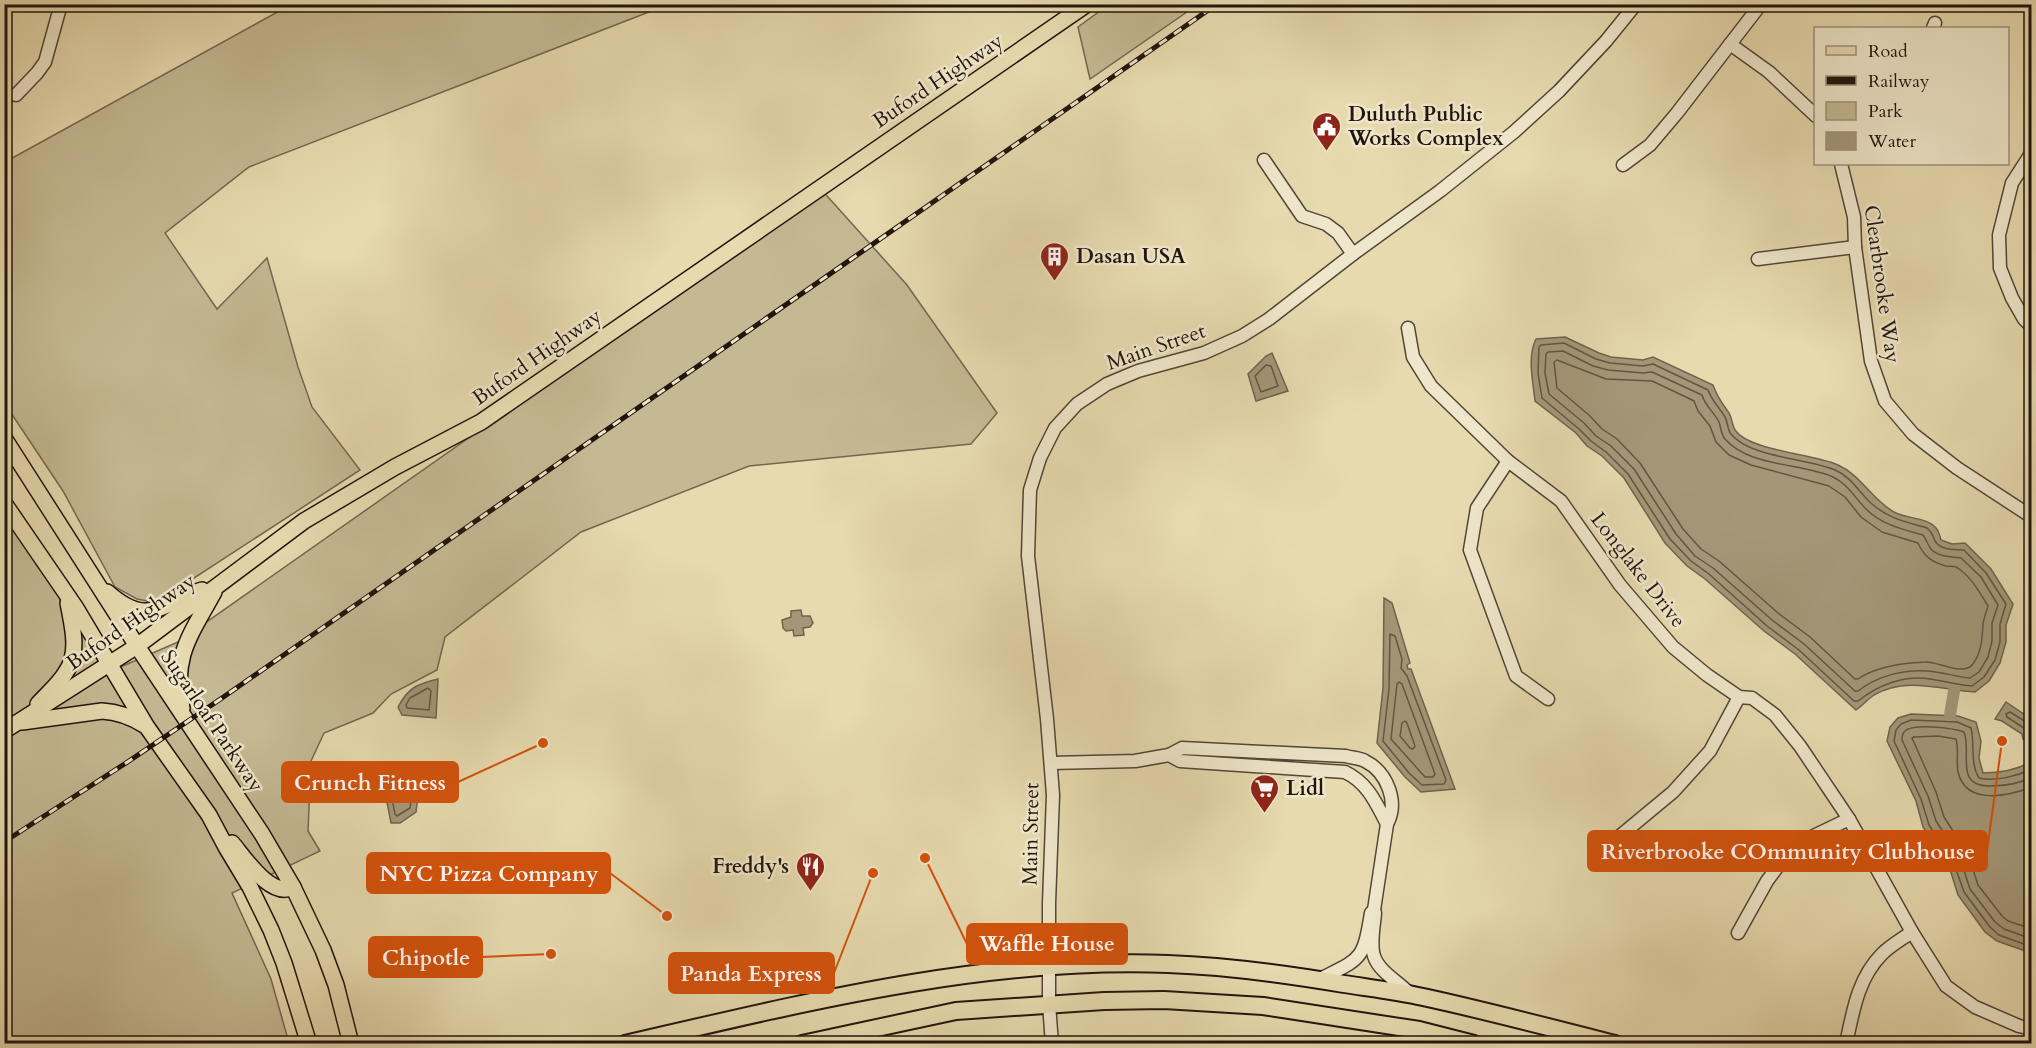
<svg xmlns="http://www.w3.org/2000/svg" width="2036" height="1048" viewBox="0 0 2036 1048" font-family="Cardo,serif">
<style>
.green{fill:#c5b993;stroke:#736750;stroke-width:1.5}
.water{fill:#a49778;stroke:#70634d;stroke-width:1.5}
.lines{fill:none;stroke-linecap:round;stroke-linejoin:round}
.shore{stroke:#625642;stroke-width:1.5}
.canal{stroke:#a49778;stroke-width:12}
.minor-casing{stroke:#524636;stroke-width:15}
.major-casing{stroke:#21150d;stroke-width:18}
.highway-casing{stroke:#21150d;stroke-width:20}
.minor{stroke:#efe7cb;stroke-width:12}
.major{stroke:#e7daaf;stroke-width:15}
.highway{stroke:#e7daaf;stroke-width:16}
.rail-casing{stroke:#21150d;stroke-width:5}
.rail{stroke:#efe7cb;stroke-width:3;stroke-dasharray:9;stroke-linecap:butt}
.labels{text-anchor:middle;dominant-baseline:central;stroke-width:5;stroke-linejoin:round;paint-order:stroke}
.street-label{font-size:21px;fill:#21150d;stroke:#efe7cb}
.poi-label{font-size:21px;font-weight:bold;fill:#21150d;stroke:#efe7cb;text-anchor:start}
.leader{fill:none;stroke:#d4520c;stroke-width:2}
.callout-dot{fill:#d4520c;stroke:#efe7cb;stroke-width:2}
.callout{fill:#d4520c;stroke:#d4520c;stroke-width:2}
.callout-label{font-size:22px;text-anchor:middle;font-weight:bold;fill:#fff}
</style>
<rect width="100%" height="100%" fill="#e7daaf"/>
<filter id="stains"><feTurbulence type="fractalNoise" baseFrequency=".00333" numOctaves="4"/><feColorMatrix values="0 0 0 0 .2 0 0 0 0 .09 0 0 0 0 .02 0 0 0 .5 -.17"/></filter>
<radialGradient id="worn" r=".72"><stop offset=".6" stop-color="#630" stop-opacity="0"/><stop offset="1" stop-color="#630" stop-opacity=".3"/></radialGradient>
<g class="green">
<path d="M292 4 667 5 249 167 165 233 217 309 267 258 298 367 312 407 360 470 168 595 152 602 137 599 115 587 63 491 5 404V162Z"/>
<path d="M1108 5V4L1197 5 1090 79 1078 27Z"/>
<path d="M819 187 907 285 997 413 971 444 749 466 581 532 445 637 437 670 391 694 373 713 324 733 311 761 308 831 320 851 232 893 271 979 289 1043H5L4 491 116 669 178 642 564 371Z"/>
</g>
<g class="water">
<path d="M1565 337 1599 353 1611 357 1643 360 1653 357 1713 385C1717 397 1722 403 1729 413 1732 418 1732 425 1735 430 1749 451 1815 454 1838 465 1861 475 1872 500 1894 512 1906 519 1927 517 1936 528 1939 531 1940 537 1941 540L1952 544 1965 543 1991 569 2013 604 2006 625V642L2000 663 1989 681 1975 692C1942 690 1906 676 1874 695 1868 699 1862 706 1856 710L1795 654 1764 631 1705 579 1687 566 1665 543 1624 478 1602 456 1587 446 1576 433 1535 401C1533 381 1527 357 1536 339Z"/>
<path d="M1272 353 1288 391 1256 401 1248 374 1266 356Z"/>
<path d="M1384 598 1392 603 1410 663 1407 665 1408 669H1411L1455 789 1421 792 1405 777 1377 743 1383 688Z"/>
<path d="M801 610 802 616H810L813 623 810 627 803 628 804 635 794 636 793 630 786 631 783 628 782 620 791 617V611Z"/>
<path d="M438 679 436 718 402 715 398 707C408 688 417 684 438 679Z"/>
<path d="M2006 702 2031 719V733L2026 741 2023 739 2022 734 2002 721 1995 719Z"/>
<path d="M1911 714 1958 716 1976 722 1981 741 1979 758 1983 773C2000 773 2016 770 2031 762V953L1997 941 1985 932 1958 895 1948 863 1923 827 1916 801 1887 741 1890 727 1898 718Z"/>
<path d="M416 763 421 769 416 812 400 823H391L385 792 398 766Z"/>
</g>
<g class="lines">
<g class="shore">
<path d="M1564 343 1596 359 1610 363 1643 366 1653 364 1708 390C1712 401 1719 407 1725 417 1728 422 1727 429 1731 434 1750 458 1808 458 1835 470 1852 477 1859 493 1872 504 1889 519 1907 522 1927 528 1933 533 1932 535 1935 541 1941 551 1955 549 1964 550L1986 573 2006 604 2000 624V642L1995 660 1984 677 1972 686C1958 685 1944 681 1930 679 1904 675 1878 685 1858 701H1854L1799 650 1767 626 1709 574 1691 561 1670 539 1628 474 1606 452 1591 441 1579 429 1542 398 1538 373 1539 347 1541 345Z"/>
<path d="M1563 351 1593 366 1608 370 1643 373 1652 372 1702 395C1705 406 1714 412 1719 422 1721 428 1721 434 1725 439 1749 467 1801 463 1833 477 1848 484 1855 498 1866 509 1882 525 1902 529 1923 535 1926 539 1928 545 1931 549 1938 557 1952 557 1961 558L1981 577 1998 605 1992 623V641L1988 657 1979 672 1970 678C1956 677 1943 672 1928 671 1904 669 1877 676 1858 691H1855L1804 644 1772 620 1713 568 1695 556 1676 534 1634 469 1611 446 1596 436 1584 423 1549 394 1545 373 1546 354 1548 352Z"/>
<path d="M1557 360 1606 379 1652 381 1686 397 1694 401 1698 411 1710 426 1716 442 1729 455 1751 465 1829 486 1845 497 1861 517 1882 532 1918 543C1924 556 1931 562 1946 566 1951 567 1955 565 1959 569 1972 578 1980 593 1988 606 1986 612 1984 618 1983 624 1982 639 1982 651 1973 664 1963 677 1938 661 1925 662 1902 663 1877 666 1858 679H1855L1810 637 1778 613 1719 561 1701 549 1683 529 1640 463 1617 439 1602 429 1590 416 1557 388 1554 362Z"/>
<path d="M1266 365 1271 366 1278 386 1261 392 1255 376Z"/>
<path d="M1390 634 1395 636 1402 659 1401 668 1407 676 1446 780 1444 784 1422 785 1409 773 1383 741 1389 689Z"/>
<path d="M1399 682 1402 684 1435 774 1433 777H1425L1391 739 1397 684Z"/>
<path d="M428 688 431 691 429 710 407 708 406 705 410 698Z"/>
<path d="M1405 721 1407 723 1415 746 1413 749 1410 748 1400 736 1402 723Z"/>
<path d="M2032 723 2026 722 2010 712 2006 714 2007 717 2027 730 2032 731"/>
<path d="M2032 769C2017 776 1995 782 1979 778 1970 764 1975 745 1971 728L1957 722 1911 720 1901 724 1896 730 1894 741 1921 799 1929 825 1953 861 1964 892 1990 927 1999 935 2032 947"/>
<path d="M411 770 415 773 410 808 397 816 395 814 391 793 402 773Z"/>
<path d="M2032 777C2019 784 2004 786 1990 786 1954 787 1972 752 1964 732 1953 728 1913 723 1905 731 1902 734 1902 737 1902 740L1928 796 1936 821 1960 858 1970 889 1995 922 2004 929 2032 939"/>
<path d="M2032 787C2008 796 1966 806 1958 772 1956 761 1959 749 1956 739L1938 736 1914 737 1912 738 1936 792 1944 817 1968 854 1978 885 2002 916 2008 921 2032 929"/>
</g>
<path class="canal" d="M1950 715 1954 691"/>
<defs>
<g id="minor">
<path d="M1933 28 1935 23"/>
<path d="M1730 44 1769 72 1816 116"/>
<path d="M16 95 37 73 45 62 61 4"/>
<path d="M2032 152 2012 183 1999 235 2000 268 2012 298 2024 319 2032 327"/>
<path d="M1264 160 1302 216 1326 224 1338 233 1353 254"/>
<path d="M1841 164 1854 217 1855 247 1871 361 1885 401 1913 434 1957 468 2032 517"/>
<path d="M1623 165 1650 145 1677 113 1761 4"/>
<path d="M1758 259 1855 247"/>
<path d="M1408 328 1413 357 1431 386 1508 461 1561 501 1620 585 1673 647 1707 675 1739 697 1752 698 1775 715 1800 746 1849 819 1912 932 1946 986 1975 1007 2019 1026 2032 1029"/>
<path d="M1508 461 1477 508 1470 550 1516 676 1548 699"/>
<path d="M1182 748 1346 756C1352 758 1360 758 1365 761 1387 772 1399 802 1387 824 1376 803 1368 783 1345 772L1180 761 1169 755Z"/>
<path d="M1051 763 1135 761 1169 755"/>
<path d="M1609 845 1673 792 1710 751 1739 697"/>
<path d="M1374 910 1387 824"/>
<path d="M1738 933 1767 881 1793 846 1849 819"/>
<path d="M1318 980C1361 958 1363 962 1371 913L1374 910 1375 913C1374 926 1370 944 1374 956 1379 972 1399 982 1410 994"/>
<path d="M1052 1044 1049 1004V903L1053 795 1047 719 1028 556 1030 490 1040 458 1055 428 1077 404 1107 384 1138 371 1204 353 1242 336 1269 319 1353 254 1440 191 1514 132 1559 91 1606 41 1636 4"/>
<path d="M1846 1044C1853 1011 1858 978 1882 954 1890 946 1902 939 1912 932"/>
</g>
<g id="major">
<path d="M4 438 137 646 262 834 293 887 323 950 336 985 351 1044"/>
<path d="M4 503 76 608 147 727 209 815 226 847 250 887 271 930 284 963 309 1044"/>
<path d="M107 592C149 629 160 603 202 590"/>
<path d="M38 704C47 694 59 684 66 672 80 652 72 625 68 603"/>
<path d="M182 709C172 656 190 636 214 592"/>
<path d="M22 722 102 711C118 712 130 716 144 725"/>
<path d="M4 731 137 646 304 521 395 467 481 422 1087 4"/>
<path d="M232 843C244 857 271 899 293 887"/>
</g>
<g id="highway">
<path d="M625 1044C803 1003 984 957 1168 964 1227 966 1285 974 1344 984 1370 988 1397 991 1423 997 1488 1011 1551 1028 1615 1044"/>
<path d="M802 1044 956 1011 1104 1001 1164 1000 1263 1006 1419 1030 1474 1044"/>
</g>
</defs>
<use href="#minor" class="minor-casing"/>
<use href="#major" class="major-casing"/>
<use href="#highway" class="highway-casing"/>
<use href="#minor" class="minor"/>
<use href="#major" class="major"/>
<use href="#highway" class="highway"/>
<defs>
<path id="rail" d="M4 842 126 763 222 698 1217 4"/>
</defs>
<use href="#rail" class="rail-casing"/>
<use href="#rail" class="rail"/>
</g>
<defs>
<symbol id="civic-pin" viewBox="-11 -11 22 30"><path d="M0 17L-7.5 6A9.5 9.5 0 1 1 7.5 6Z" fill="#8f2418" stroke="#efe7cb"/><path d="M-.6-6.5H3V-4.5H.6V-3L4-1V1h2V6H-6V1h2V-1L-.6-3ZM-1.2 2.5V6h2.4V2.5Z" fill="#fff"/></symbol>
<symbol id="building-pin" viewBox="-11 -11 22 30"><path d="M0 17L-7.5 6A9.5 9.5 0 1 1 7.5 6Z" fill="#8f2418" stroke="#efe7cb"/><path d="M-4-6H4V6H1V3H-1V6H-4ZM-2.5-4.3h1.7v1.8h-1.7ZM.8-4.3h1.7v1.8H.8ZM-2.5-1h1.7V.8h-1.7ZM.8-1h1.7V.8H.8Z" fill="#fff"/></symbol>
<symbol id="supermarket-pin" viewBox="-11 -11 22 30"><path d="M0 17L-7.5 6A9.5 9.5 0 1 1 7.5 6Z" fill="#8f2418" stroke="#efe7cb"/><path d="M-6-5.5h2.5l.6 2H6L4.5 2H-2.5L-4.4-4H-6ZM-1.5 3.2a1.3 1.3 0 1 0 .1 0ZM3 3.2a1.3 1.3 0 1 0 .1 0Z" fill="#fff"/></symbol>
<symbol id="restaurant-pin" viewBox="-11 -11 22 30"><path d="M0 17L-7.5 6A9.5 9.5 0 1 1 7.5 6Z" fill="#8f2418" stroke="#efe7cb"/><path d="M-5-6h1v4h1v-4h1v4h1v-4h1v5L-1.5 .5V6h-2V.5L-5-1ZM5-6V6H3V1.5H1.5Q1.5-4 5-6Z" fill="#fff"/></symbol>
</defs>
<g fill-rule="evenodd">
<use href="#civic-pin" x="1310" y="110" width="33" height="45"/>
<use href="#building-pin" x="1038" y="240" width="33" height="45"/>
<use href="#supermarket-pin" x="1248" y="772" width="33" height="45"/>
<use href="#restaurant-pin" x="794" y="850" width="33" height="45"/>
</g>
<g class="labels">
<g class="street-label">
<text transform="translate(938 81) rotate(-34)">Buford Highway</text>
<text transform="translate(1882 284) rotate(82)">Clearbrooke Way</text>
<text transform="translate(1156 347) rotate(-19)">Main Street</text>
<text transform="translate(537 357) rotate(-35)">Buford Highway</text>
<text transform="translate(1638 570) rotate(52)">Longlake Drive</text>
<text transform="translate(131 622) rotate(-35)">Buford Highway</text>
<text transform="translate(212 721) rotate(56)">Sugarloaf Parkway</text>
<text transform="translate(1031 834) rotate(-89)">Main Street</text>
</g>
<g class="poi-label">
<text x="1348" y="114">Duluth Public<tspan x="1348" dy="24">Works Complex</tspan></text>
<text x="1076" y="256">Dasan USA</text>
<text x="1286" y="788">Lidl</text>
<text x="789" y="866" text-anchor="end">Freddy's</text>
</g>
</g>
<path class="leader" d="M543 743L458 782M2002 741L1987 851M667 916L610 873M925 858L967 944M551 954L482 957M873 873L834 973"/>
<g class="callout-dot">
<circle cx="543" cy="743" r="6"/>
<circle cx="2002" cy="741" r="6"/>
<circle cx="667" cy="916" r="6"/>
<circle cx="925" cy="858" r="6"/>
<circle cx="551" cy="954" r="6"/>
<circle cx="873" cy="873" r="6"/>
</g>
<g class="callout">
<rect x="282" y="762" width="176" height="40" rx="6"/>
<rect x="1588" y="831" width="399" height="40" rx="6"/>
<rect x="367" y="853" width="243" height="40" rx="6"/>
<rect x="967" y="924" width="160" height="40" rx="6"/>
<rect x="369" y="937" width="113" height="40" rx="6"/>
<rect x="669" y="953" width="165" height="40" rx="6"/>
</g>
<g class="callout-label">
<text x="370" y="790">Crunch Fitness</text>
<text x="1788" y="859">Riverbrooke COmmunity Clubhouse</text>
<text x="489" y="881">NYC Pizza Company</text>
<text x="1047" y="951">Waffle House</text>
<text x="426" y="965">Chipotle</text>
<text x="751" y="981">Panda Express</text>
</g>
<rect width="2036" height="1048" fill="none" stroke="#e7daaf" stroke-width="24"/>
<rect x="6" y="6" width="2024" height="1036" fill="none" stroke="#21150d" stroke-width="3"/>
<rect x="12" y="12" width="2012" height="1024" fill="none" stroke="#21150d" stroke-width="1.5"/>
<rect x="1814" y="27" width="195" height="138" fill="#efe7cb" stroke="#9d937f" stroke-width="1.5"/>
<rect x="1826" y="46" width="30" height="9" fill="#e7daaf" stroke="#9d937f" stroke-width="1.5"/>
<text x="1868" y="57" font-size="18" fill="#21150d">Road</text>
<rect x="1826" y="76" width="30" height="9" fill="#21150d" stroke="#9d937f" stroke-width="1.5"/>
<text x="1868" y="87" font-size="18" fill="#21150d">Railway</text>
<rect x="1826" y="102" width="30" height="18" fill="#c5b993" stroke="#9d937f" stroke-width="1.5"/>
<text x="1868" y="117" font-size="18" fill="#21150d">Park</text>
<rect x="1826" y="132" width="30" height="18" fill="#a49778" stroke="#9d937f" stroke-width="1.5"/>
<text x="1868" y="147" font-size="18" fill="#21150d">Water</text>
<rect width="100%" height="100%" filter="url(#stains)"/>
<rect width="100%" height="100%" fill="url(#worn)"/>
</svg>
